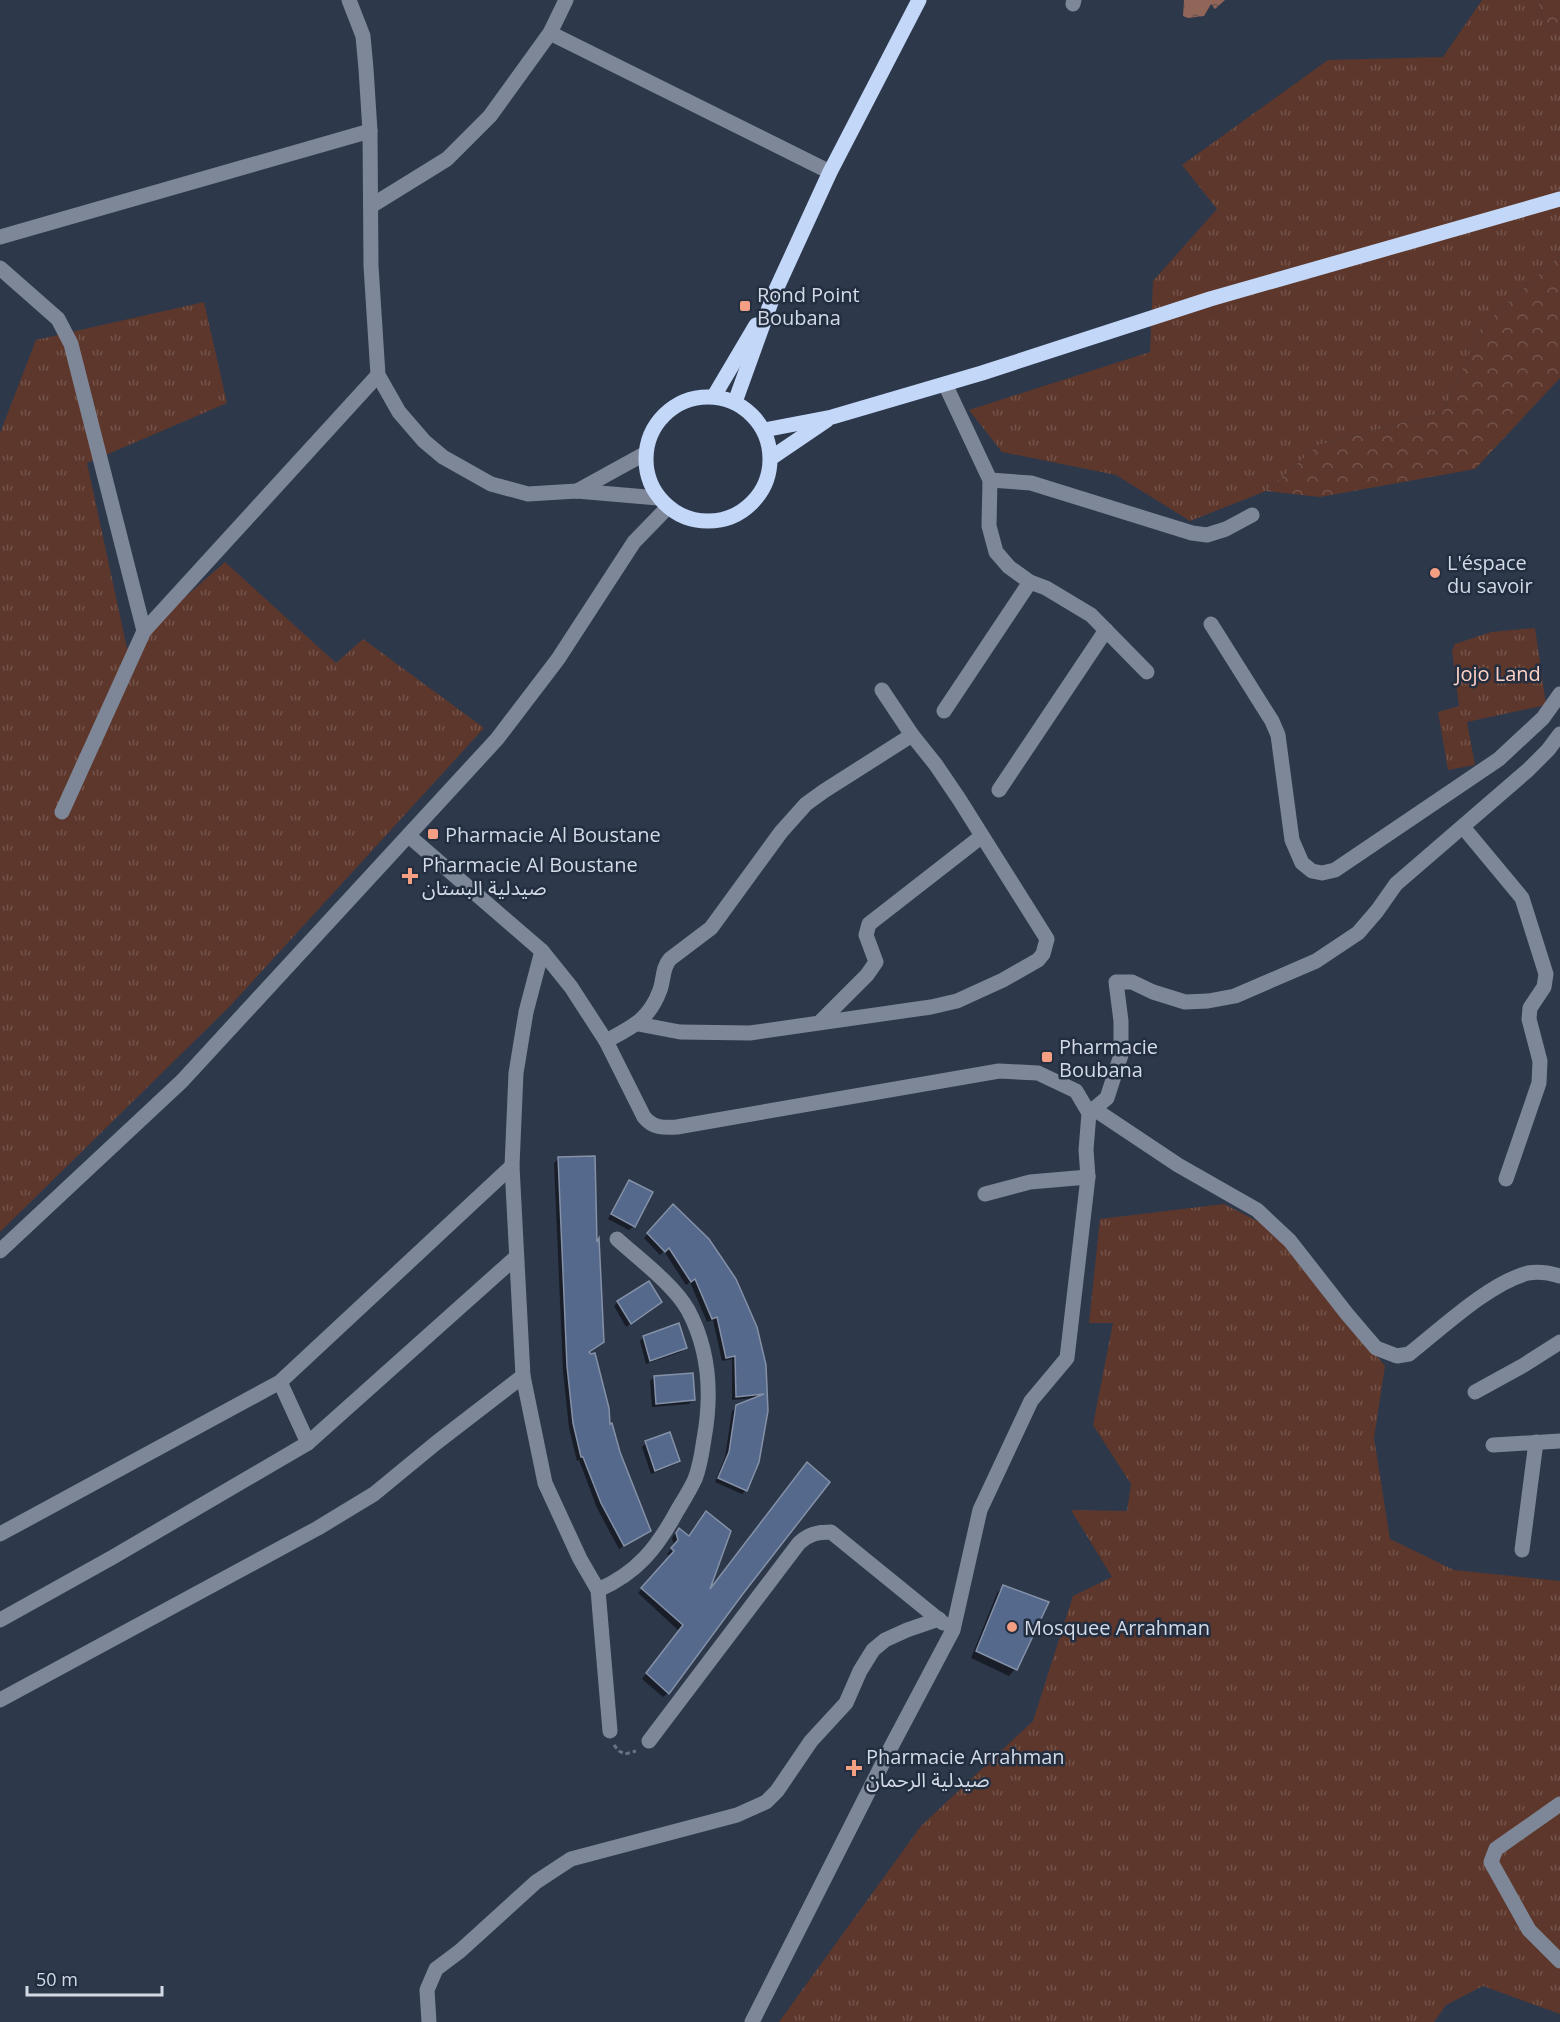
<svg xmlns="http://www.w3.org/2000/svg" width="1560" height="2022" viewBox="0 0 1560 2022" font-family="'Open Sans','Noto Sans Arabic',sans-serif">
<style>
.grass{fill:url(#grass-tufts)}
.forest{fill:url(#forest-crowns)}
.water{fill:url(#water-ripples)}
.shadow{fill:#0007}
.building{fill:#55698c;stroke:#8491a7;stroke-width:1.5}
.lines{fill:none;stroke-linecap:round;stroke-linejoin:round}
.path{stroke:#697383;stroke-width:3;stroke-dasharray:4.5 3;stroke-linecap:butt}
.minor{stroke:#7e8798;stroke-width:15}
.major{stroke:#c3d7f9;stroke-width:15}
.poi-dot{fill:#f39f84;stroke:#232e40;stroke-width:2}
.labels{text-anchor:middle;dominant-baseline:central;stroke-width:5;stroke-linejoin:round;paint-order:stroke}
.poi-label{font-size:20px;fill:#d3dae6;stroke:#232e40;text-anchor:start}
.park-label{font-size:20px;fill:#ffd2c4;stroke:#232e40}
</style>
<defs>
<pattern id="grass-tufts" width="24" height="20" patternUnits="userSpaceOnUse" patternTransform="scale(1.5)"><rect width="24" height="20" fill="#5d372b"/><path d="M3 7l-1-3M5 7V3M7 7l1-3M15 17l-1-3M17 17v-4M19 17l1-3" fill="none" stroke="#73534a"/></pattern>
<pattern id="forest-crowns" width="20" height="18" patternUnits="userSpaceOnUse" patternTransform="scale(1.5)"><rect width="20" height="18" fill="#5d372b"/><path d="M2 6a3 3 0 1 1 6 0M12 15a3 3 0 1 1 6 0" fill="none" stroke="#73534a"/></pattern>
<pattern id="water-ripples" width="26" height="14" patternUnits="userSpaceOnUse" patternTransform="scale(1.5)"><rect width="26" height="14" fill="#916557"/><path d="M2 4q2-2 4 0t4 0M15 11q2-2 4 0t4 0" fill="none" stroke="#6c554f"/></pattern>
</defs>
<rect width="100%" height="100%" fill="#2d384b"/>
<g class="grass">
<path d="M1482 0H1537L1546 25 1560 30V256L1482 326 1443 412 1319 445 1266 491 1190 521 1116 475 1002 452 969 410 1150 352 1153 281 1217 209 1182 165 1328 60 1443 57Z"/>
<path d="M204 302 227 403 87 463 127 648 225 562 336 663 363 639 484 728 230 1006 0 1232V433L36 340Z"/>
<path d="M1535 628 1546 705 1467 722 1475 765 1448 770 1438 712 1459 706 1452 651 1455 644 1491 632Z"/>
<path d="M1224 1204 1281 1233 1325 1292 1385 1366 1374 1438 1390 1539 1454 1570 1560 1581V2014L1483 1986 1446 2005 1434 2022H779L921 1826 1033 1721 1073 1596 1112 1577 1071 1510 1127 1511 1131 1484 1093 1425 1113 1323H1089L1100 1219Z"/>
</g>
<g class="forest">
<path d="M1537 0H1560V30L1546 25Z"/>
<path d="M1560 256V378L1475 469 1320 497 1266 491 1319 445 1443 412 1482 326Z"/>
</g>
<path class="water" d="M1184 0H1225L1215 9 1211 4 1204 16 1188 18 1183 16Z"/>
<g class="shadow">
<path d="M559 1158 595 1244 597 1242 598 1346 588 1353 609 1426 650 1531 619 1549 597 1508 579 1460 577 1461 569 1428 563 1371 554 1163Z"/>
<path d="M629 1182 634 1226 629 1230 608 1219 625 1186Z"/>
<path d="M673 1207 755 1328 766 1411 746 1490 742 1494 715 1482 725 1457 732 1411 737 1407 756 1398 732 1400V1359L722 1361 713 1320 707 1322 690 1282 686 1285 664 1251 660 1255 644 1238Z"/>
<path d="M618 1302H660L626 1327 614 1306Z"/>
<path d="M644 1337 685 1348 681 1352 646 1364 640 1341Z"/>
<path d="M654 1377 693 1400 689 1404 652 1407 650 1381Z"/>
<path d="M646 1443 679 1461 674 1465 651 1474 642 1447Z"/>
<path d="M828 1482 668 1693 663 1697 642 1679 679 1631 638 1593 671 1557 667 1554 674 1546 672 1538 674 1535 679 1530 708 1592Z"/>
<path d="M1003 1587 1015 1669 1009 1676 971 1658 997 1593Z"/>
</g>
<g class="building">
<path d="M595 1156 597 1242 599 1238 604 1342 589 1352 591 1354 595 1353 609 1408 610 1424 612 1423 620 1452 651 1531 624 1546 601 1503 583 1457H581L573 1423 567 1366 558 1157Z"/>
<path d="M629 1180 653 1192 635 1227 611 1214Z"/>
<path d="M673 1204 709 1239 736 1279 757 1327 766 1365 768 1411 759 1462 747 1491 718 1478 729 1452 736 1405 764 1394 736 1397 735 1356 726 1358 717 1317 712 1319 695 1279 691 1282 669 1248 665 1252 647 1233Z"/>
<path d="M649 1281 662 1302 631 1324 617 1301Z"/>
<path d="M679 1323 687 1348 650 1361 643 1336Z"/>
<path d="M693 1373 695 1400 656 1404 654 1376Z"/>
<path d="M670 1432 680 1461 655 1471 645 1441Z"/>
<path d="M807 1462 830 1482 742 1595 669 1694 646 1673 683 1625 641 1588 674 1551 671 1548 678 1540 676 1533 679 1528 689 1536 706 1511 731 1531 710 1589Z"/>
<path d="M1003 1585 1049 1602 1017 1670 976 1651Z"/>
</g>
<g class="lines">
<path class="path" d="M614 1745 619 1751 625 1754 636 1751"/>
<g class="minor">
<path d="M349 0 363 36 366 69 370 131 371 266 378 375 399 412 424 441 443 457 491 484 528 494 577 491 658 498"/>
<path d="M1073 4 1074 0"/>
<path d="M550 33 830 172"/>
<path d="M371 206 447 159 490 116 550 33 566 0"/>
<path d="M0 237 370 131"/>
<path d="M0 268 58 319 71 344 144 631"/>
<path d="M945 384 990 480 989 526 996 552 1009 567 1030 582 1046 588 1091 615 1147 672"/>
<path d="M990 480 1031 483 1192 533 1207 535 1226 529 1252 515"/>
<path d="M577 491 646 453"/>
<path d="M1211 624 1272 721 1278 735 1292 840 1302 863 1312 871 1322 873 1335 870 1499 759 1543 718 1560 694"/>
<path d="M944 711 1030 582"/>
<path d="M999 790 1106 630"/>
<path d="M62 812 144 631 378 375"/>
<path d="M1463 827 1522 898 1546 974 1544 987 1530 1008 1529 1019 1540 1061 1539 1083 1506 1179"/>
<path d="M409 836 542 951 571 987 606 1041 644 1117C653 1128 663 1128 677 1127L999 1071 1038 1073 1076 1091 1089 1113 1086 1150 1088 1177 1067 1358 1031 1401 980 1510 953 1630 891 1747 752 2022"/>
<path d="M542 951 526 1012 516 1073 512 1166 523 1376 545 1483 580 1559 598 1590 610 1731"/>
<path d="M820 1022 867 975 876 962 866 935 869 924 982 836"/>
<path d="M638 1024 680 1032 750 1033 931 1007 957 1001 1003 980 1038 960 1043 954 1047 939 959 799 936 765 912 735 882 690"/>
<path d="M606 1041C632 1027 649 1020 660 990 664 979 662 968 670 959L711 928 781 832 806 804 824 791 912 735"/>
<path d="M1094 1109 1178 1165 1257 1210 1290 1241 1347 1314 1376 1348 1397 1356 1409 1354C1441 1329 1489 1283 1528 1273 1539 1271 1550 1273 1560 1276"/>
<path d="M1089 1113 1107 1098 1121 1055V1021L1116 982H1132L1153 992 1185 1002 1208 1001 1235 996 1316 961 1358 933 1377 911 1396 884 1528 770 1548 750 1560 734"/>
<path d="M985 1194 1030 1182 1088 1177"/>
<path d="M0 1251 182 1081 497 739 558 659 634 542 668 507"/>
<path d="M280 1382 308 1443"/>
<path d="M1475 1392 1524 1365 1560 1342"/>
<path d="M1493 1445 1560 1441"/>
<path d="M0 1534 280 1382 512 1166"/>
<path d="M1522 1550 1536 1442"/>
<path d="M598 1590C637 1573 657 1548 677 1511 683 1501 690 1490 695 1479 700 1467 702 1452 704 1439 712 1395 710 1351 688 1310 674 1285 639 1259 617 1239"/>
<path d="M0 1620 113 1557 308 1443 515 1258"/>
<path d="M0 1700 318 1528 374 1494 436 1443 523 1376"/>
<path d="M649 1741 799 1543C809 1534 817 1532 831 1532L943 1623"/>
<path d="M1560 1804 1496 1849 1491 1862 1529 1930 1560 1961"/>
<path d="M429 2022 427 1990 436 1969 460 1951 536 1882 571 1859 737 1815 766 1802 777 1791 811 1741 846 1703 860 1671 873 1650 885 1640 907 1630 939 1619"/>
</g>
<g class="major">
<path d="M714 396 756 325"/>
<circle cx="708" cy="459" r="62"/>
<path d="M735 402 774 294 830 172 919 0"/>
<path d="M764 430 832 417 982 373 1210 299 1560 199"/>
<path d="M771 458 827 420"/>
</g>
</g>
<g class="poi-dot">
<rect x="739" y="300" width="12" height="12" rx="3"/>
<circle cx="1435" cy="573" r="6"/>
<rect x="427" y="828" width="12" height="12" rx="3"/>
<path d="M407 867h6v6h6v6h-6v6h-6v-6h-6v-6h6z"/>
<rect x="1041" y="1051" width="12" height="12" rx="3"/>
<circle cx="1012" cy="1627" r="6"/>
<path d="M851 1759h6v6h6v6h-6v6h-6v-6h-6v-6h6z"/>
</g>
<g class="labels">
<g class="poi-label">
<text x="757" y="294">Rond Point<tspan x="757" dy="23">Boubana</tspan></text>
<text x="1447" y="562">L'éspace<tspan x="1447" dy="23">du savoir</tspan></text>
<text x="445" y="834">Pharmacie Al Boustane</text>
<text x="422" y="864">Pharmacie Al Boustane<tspan x="422" dy="23">صيدلية البستان</tspan></text>
<text x="1059" y="1046">Pharmacie<tspan x="1059" dy="23">Boubana</tspan></text>
<text x="1024" y="1627">Mosquee Arrahman</text>
<text x="866" y="1756">Pharmacie Arrahman<tspan x="866" dy="23">صيدلية الرحمان</tspan></text>
</g>
<g class="park-label">
<text x="1498" y="673">Jojo Land</text>
</g>
</g>
<path d="M27 1986v9h135v-9" fill="none" stroke="#d3dae6" stroke-width="3"/>
<text x="36" y="1986" font-size="18" fill="#d3dae6" stroke="#232e40" stroke-width="4.5" paint-order="stroke">50 m</text>
</svg>
